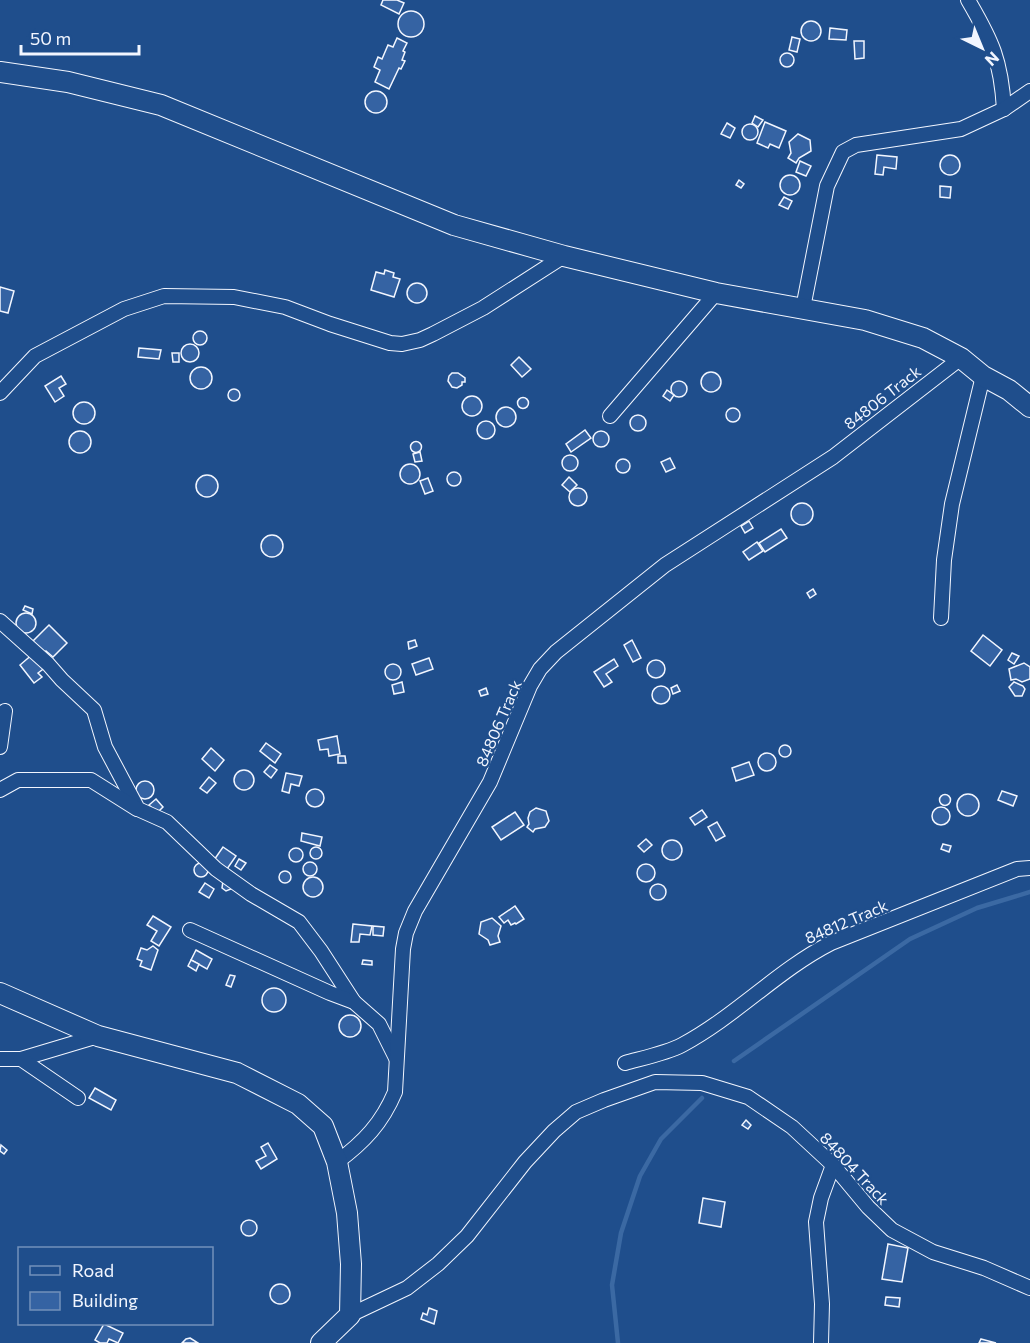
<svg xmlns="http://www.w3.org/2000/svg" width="1030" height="1343" viewBox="0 0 1030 1343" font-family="Commissioner,sans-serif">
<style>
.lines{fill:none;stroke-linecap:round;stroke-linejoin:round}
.stream{stroke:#3b69a3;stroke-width:4.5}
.building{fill:#3563a3;stroke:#f2f6ff;stroke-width:1.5}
.street-casing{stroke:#f2f6ff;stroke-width:16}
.secondary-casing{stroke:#f2f6ff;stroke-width:22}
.street{stroke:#1f4e8c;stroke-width:14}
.secondary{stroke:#1f4e8c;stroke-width:20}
.labels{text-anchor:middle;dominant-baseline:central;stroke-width:4.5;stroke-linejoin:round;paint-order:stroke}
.street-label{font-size:16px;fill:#f2f6ff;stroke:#1f4e8c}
</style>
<rect width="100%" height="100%" fill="#1f4e8c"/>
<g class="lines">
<g class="stream">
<path d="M734 1061 910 939 977 908 1030 892"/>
<path d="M618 1343 612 1285 621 1233 640 1176 661 1139 702 1098"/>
</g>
</g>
<g class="building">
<path d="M383 0H397L404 3 399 14 381 5Z"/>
<circle cx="411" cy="24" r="13"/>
<circle cx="811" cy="31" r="10"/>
<path d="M830 28 847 30 846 40 829 39Z"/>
<path d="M792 37 800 39 797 52 789 50Z"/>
<path d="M397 38 407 43 403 51 405 52 402 60 405 61 401 69 399 68 389 89 375 82 380 70 374 67 378 57 382 59 388 45 393 47Z"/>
<path d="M854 41H864V58L855 59Z"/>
<circle cx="787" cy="60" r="7"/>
<circle cx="376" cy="102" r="11"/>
<path d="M755 116 763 120 758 127 752 123Z"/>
<path d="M765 122 786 131 779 148 770 144 768 148 757 143Z"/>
<path d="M727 123 735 128 730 138 721 134Z"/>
<circle cx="750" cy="132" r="8"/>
<path d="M798 134 810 140 811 151 799 158 796 163 788 158 791 153 789 142Z"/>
<circle cx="950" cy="165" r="10"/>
<path d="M877 155 897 157 896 169 884 167 883 175 875 174Z"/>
<path d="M800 161 811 166 806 176 796 172Z"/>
<circle cx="790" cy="185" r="10"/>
<path d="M739 180 744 184 741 188 736 185Z"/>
<path d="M940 186 951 187 950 198 940 197Z"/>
<path d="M784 197 792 201 788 209 779 205Z"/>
<path d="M385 270 394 273 393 277 400 279 394 297 371 290 376 272 384 274Z"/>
<circle cx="417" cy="293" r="10"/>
<path d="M0 287 14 291 8 313 0 311Z"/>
<circle cx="200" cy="338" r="7"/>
<circle cx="190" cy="353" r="9"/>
<path d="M139 348 161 350 159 359 138 357Z"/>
<path d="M172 353H179V362H173Z"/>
<path d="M519 357 531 369 522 377 511 365Z"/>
<circle cx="201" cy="378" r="11"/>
<circle cx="711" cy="382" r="10"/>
<path d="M452 373H458L465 378V382H462V385L457 388 452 387 448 381 449 376Z"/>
<path d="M61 376 66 384 59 388 64 396 55 402 45 386Z"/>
<circle cx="679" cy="389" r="8"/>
<circle cx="234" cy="395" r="6"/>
<path d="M667 390 674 395 670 401 663 396Z"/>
<circle cx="472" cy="406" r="10"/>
<circle cx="523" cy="403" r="5.5"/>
<circle cx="84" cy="413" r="11"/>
<circle cx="506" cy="417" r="10"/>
<circle cx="733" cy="415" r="7"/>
<circle cx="638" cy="423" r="8"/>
<circle cx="486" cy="430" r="9"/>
<path d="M585 430 591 438 571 452 566 444Z"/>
<circle cx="80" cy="442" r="11"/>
<circle cx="601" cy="439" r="8"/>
<circle cx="416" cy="447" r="5.5"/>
<path d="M420 452 422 461 415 462 413 454Z"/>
<circle cx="570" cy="463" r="8"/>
<path d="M670 458 675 468 666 472 661 462Z"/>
<circle cx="623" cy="466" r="7"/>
<circle cx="410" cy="474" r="10"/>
<circle cx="454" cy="479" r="7"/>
<circle cx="207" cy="486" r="11"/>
<path d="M569 477 577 485 570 492 562 485Z"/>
<path d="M428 478 433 491 425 494 420 481Z"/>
<circle cx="578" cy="497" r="9"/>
<circle cx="802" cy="514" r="11"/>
<path d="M749 521 753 528 745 533 741 526Z"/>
<path d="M781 529 787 538 765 552 759 543Z"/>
<circle cx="272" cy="546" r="11"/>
<path d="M757 542 763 551 749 560 743 552Z"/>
<path d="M813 589 816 594 810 598 807 593Z"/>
<path d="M25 606 33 609 32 614 23 610Z"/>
<circle cx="26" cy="623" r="10"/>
<path d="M49 625 67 643 53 657 46 651 44 653 32 642Z"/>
<path d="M983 635 1002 650 990 666 971 651Z"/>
<path d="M415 640 417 646 409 649 408 642Z"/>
<path d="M632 640 641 658 633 662 624 645Z"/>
<path d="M34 653 46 667 38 673 42 677 34 683 20 665Z"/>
<path d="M1012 653 1019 656 1014 664 1008 660Z"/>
<path d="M429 658 433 669 416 675 412 664Z"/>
<path d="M614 659 618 666 606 674 612 682 604 687 594 672Z"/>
<circle cx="656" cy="669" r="9"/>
<path d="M1024 663 1030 667V679L1022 682 1016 679 1011 680 1009 669Z"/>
<circle cx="393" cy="672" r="8"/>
<path d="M402 682 404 692 394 694 392 685Z"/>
<path d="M1014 682 1023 686 1025 689 1022 696H1015L1009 687Z"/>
<path d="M677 685 680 691 673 694 671 688Z"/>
<circle cx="661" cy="695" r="9"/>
<path d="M486 688 488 694 481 696 479 691Z"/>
<path d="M337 736 340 754 329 756 328 749 320 750 318 740Z"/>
<path d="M266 743 281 754 275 763 260 751Z"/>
<circle cx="785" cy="751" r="6"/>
<path d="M211 748 224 760 215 771 202 759Z"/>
<circle cx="767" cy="762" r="9"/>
<path d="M338 756H345L346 763H338Z"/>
<path d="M749 762 754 775 736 781 732 768Z"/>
<path d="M270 765 277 770 271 778 264 772Z"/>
<circle cx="244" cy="780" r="10"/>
<path d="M286 773 302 776 299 786 291 784 289 793 282 791Z"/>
<path d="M209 777 216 783 207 793 200 788Z"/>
<circle cx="145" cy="790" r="9"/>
<circle cx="315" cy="798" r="9"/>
<path d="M1002 791 1017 796 1013 806 998 800Z"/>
<circle cx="945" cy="800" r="5.5"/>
<circle cx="968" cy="805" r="11"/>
<path d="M156 799 163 807 157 813 149 805Z"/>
<circle cx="941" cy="816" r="9"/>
<path d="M536 808 546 811 549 821 545 827 535 829 533 832 527 827 529 824 528 818 530 812Z"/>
<path d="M702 810 707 817 695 825 690 818Z"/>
<path d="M515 812 524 825 501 840 492 827Z"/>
<path d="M717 822 725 836 716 841 708 827Z"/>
<path d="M302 833 322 837 320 846 301 841Z"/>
<path d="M646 839 652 845 644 852 638 846Z"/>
<circle cx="672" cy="850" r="10"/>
<path d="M943 844 951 846 949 852 941 849Z"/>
<circle cx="316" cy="853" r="6"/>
<path d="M223 847 236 856 227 869 214 860Z"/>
<circle cx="296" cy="855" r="7"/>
<path d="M239 859 246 863 241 870 235 866Z"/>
<circle cx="310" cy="869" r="7"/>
<circle cx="201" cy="870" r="7"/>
<circle cx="646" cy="873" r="9"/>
<circle cx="285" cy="877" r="6"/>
<circle cx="313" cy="887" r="10"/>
<path d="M223 881 232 887 231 889 226 891 222 888Z"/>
<path d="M205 883 214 889 209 898 199 892Z"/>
<circle cx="658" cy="892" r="8"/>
<path d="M515 906 524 919 516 924 515 923 511 925 508 920 504 923 499 917Z"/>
<path d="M153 916 171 927 159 946 151 941 157 931 147 925Z"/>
<path d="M492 918 501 926 498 936 500 942 490 945 488 940 479 934 481 922Z"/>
<path d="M353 924 372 926 370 935 360 934 359 942H351Z"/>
<path d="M373 926 384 927 383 936 373 935Z"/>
<path d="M153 946 158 950 151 970 140 966 142 961 137 959 141 948 147 950Z"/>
<path d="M196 950 212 959 207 969 191 960Z"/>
<path d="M191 960 199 964 196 971 188 966Z"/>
<path d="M363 960 372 961V965L362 964Z"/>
<path d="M230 975 235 976 231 987 226 985Z"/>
<circle cx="274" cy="1000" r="12"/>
<circle cx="350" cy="1026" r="11"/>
<path d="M95 1088 116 1100 111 1110 89 1098Z"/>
<path d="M746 1120 751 1125 748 1129 742 1125Z"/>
<path d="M268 1143 277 1159 261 1169 256 1161 266 1156 261 1147Z"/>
<path d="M1 1145 7 1150 4 1154 0 1151Z"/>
<path d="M703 1198 725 1202 721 1227 699 1223Z"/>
<circle cx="249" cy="1228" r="8"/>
<path d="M888 1244 908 1248 902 1282 882 1279Z"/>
<circle cx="280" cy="1294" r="10"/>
<path d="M886 1297 900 1298 899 1307 885 1305Z"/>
<path d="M429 1308 437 1311 434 1324 421 1319 423 1313 427 1315Z"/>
<path d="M104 1324 123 1333 118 1343 109 1339 107 1343H100L95 1340Z"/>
<path d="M190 1338 198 1343H182L186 1339Z"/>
<path d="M981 1339 996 1343H979Z"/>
</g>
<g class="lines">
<defs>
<g id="street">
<path d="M968 0C992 41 1001 60 1004 109"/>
<path d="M803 308 827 186 843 152 856 145 961 129 1004 109 1030 91"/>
<path d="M0 393 35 356 124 309 164 296 234 297 285 307 330 324 390 343 402 344 420 340 433 334 483 308 564 256"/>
<path d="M610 416 716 293"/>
<path d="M941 618 944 560 952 504 983 376"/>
<path d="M0 621 48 664 62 680 94 710 105 747 138 809 167 822 216 869 251 894 299 922 321 951 354 1002"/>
<path d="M0 747 5 711"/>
<path d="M0 790 18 780H91L137 809"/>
<path d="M190 930 330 993 354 1002 379 1024 396 1058"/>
<path d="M0 1059H21L98 1036"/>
<path d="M21 1059 78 1098"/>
<path d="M625 1063C643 1058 667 1053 682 1045 736 1016 778 970 831 943L1017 869 1030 868"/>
<path d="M337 1162C364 1142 382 1123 395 1092L403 949 406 933 415 911 490 782 530 686 540 669 556 652 665 565 833 457 961 358"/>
<path d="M350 1315 407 1288 438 1264 467 1236 525 1162 554 1131 576 1112 604 1100 655 1082 702 1083 748 1097 792 1127 833 1165 868 1207 892 1230 933 1252 984 1268 1030 1288"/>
<path d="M821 1343 822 1304 816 1222 821 1198 833 1165"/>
</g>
<g id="secondary">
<path d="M0 72 68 82 161 105 454 225 564 256 716 293 865 320 923 338 961 358 983 376 1009 390 1030 407"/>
<path d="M0 993 98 1036 237 1073 298 1104 323 1126 337 1162 347 1213 351 1264 350 1315 321 1343"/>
</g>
</defs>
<use href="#street" class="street-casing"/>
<use href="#secondary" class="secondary-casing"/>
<use href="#street" class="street"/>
<use href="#secondary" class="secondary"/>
</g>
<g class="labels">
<g class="street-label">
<text transform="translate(882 397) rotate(-38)">84806 Track</text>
<text transform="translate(498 723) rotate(-67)">84806 Track</text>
<text transform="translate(846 921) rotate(-23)">84812 Track</text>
<text transform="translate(855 1168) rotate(47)">84804 Track</text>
</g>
</g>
<rect x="18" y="1247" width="195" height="78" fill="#1f4e8c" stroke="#7391ba" stroke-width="1.5"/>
<rect x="30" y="1266" width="30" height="9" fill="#1f4e8c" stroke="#7391ba" stroke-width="1.5"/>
<text x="72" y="1277" font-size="18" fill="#f2f6ff">Road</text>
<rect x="30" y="1292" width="30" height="18" fill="#3563a3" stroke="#7391ba" stroke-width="1.5"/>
<text x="72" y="1307" font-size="18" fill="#f2f6ff">Building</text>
<g transform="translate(982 48) rotate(137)" stroke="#1f4e8c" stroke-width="4.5" paint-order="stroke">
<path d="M0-4.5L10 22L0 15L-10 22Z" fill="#f2f6ff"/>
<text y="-9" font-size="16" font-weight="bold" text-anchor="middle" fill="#f2f6ff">N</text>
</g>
<path d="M21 45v9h118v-9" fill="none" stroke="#f2f6ff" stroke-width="3"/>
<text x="30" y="45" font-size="18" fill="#f2f6ff" stroke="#1f4e8c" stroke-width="4.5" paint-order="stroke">50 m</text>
</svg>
